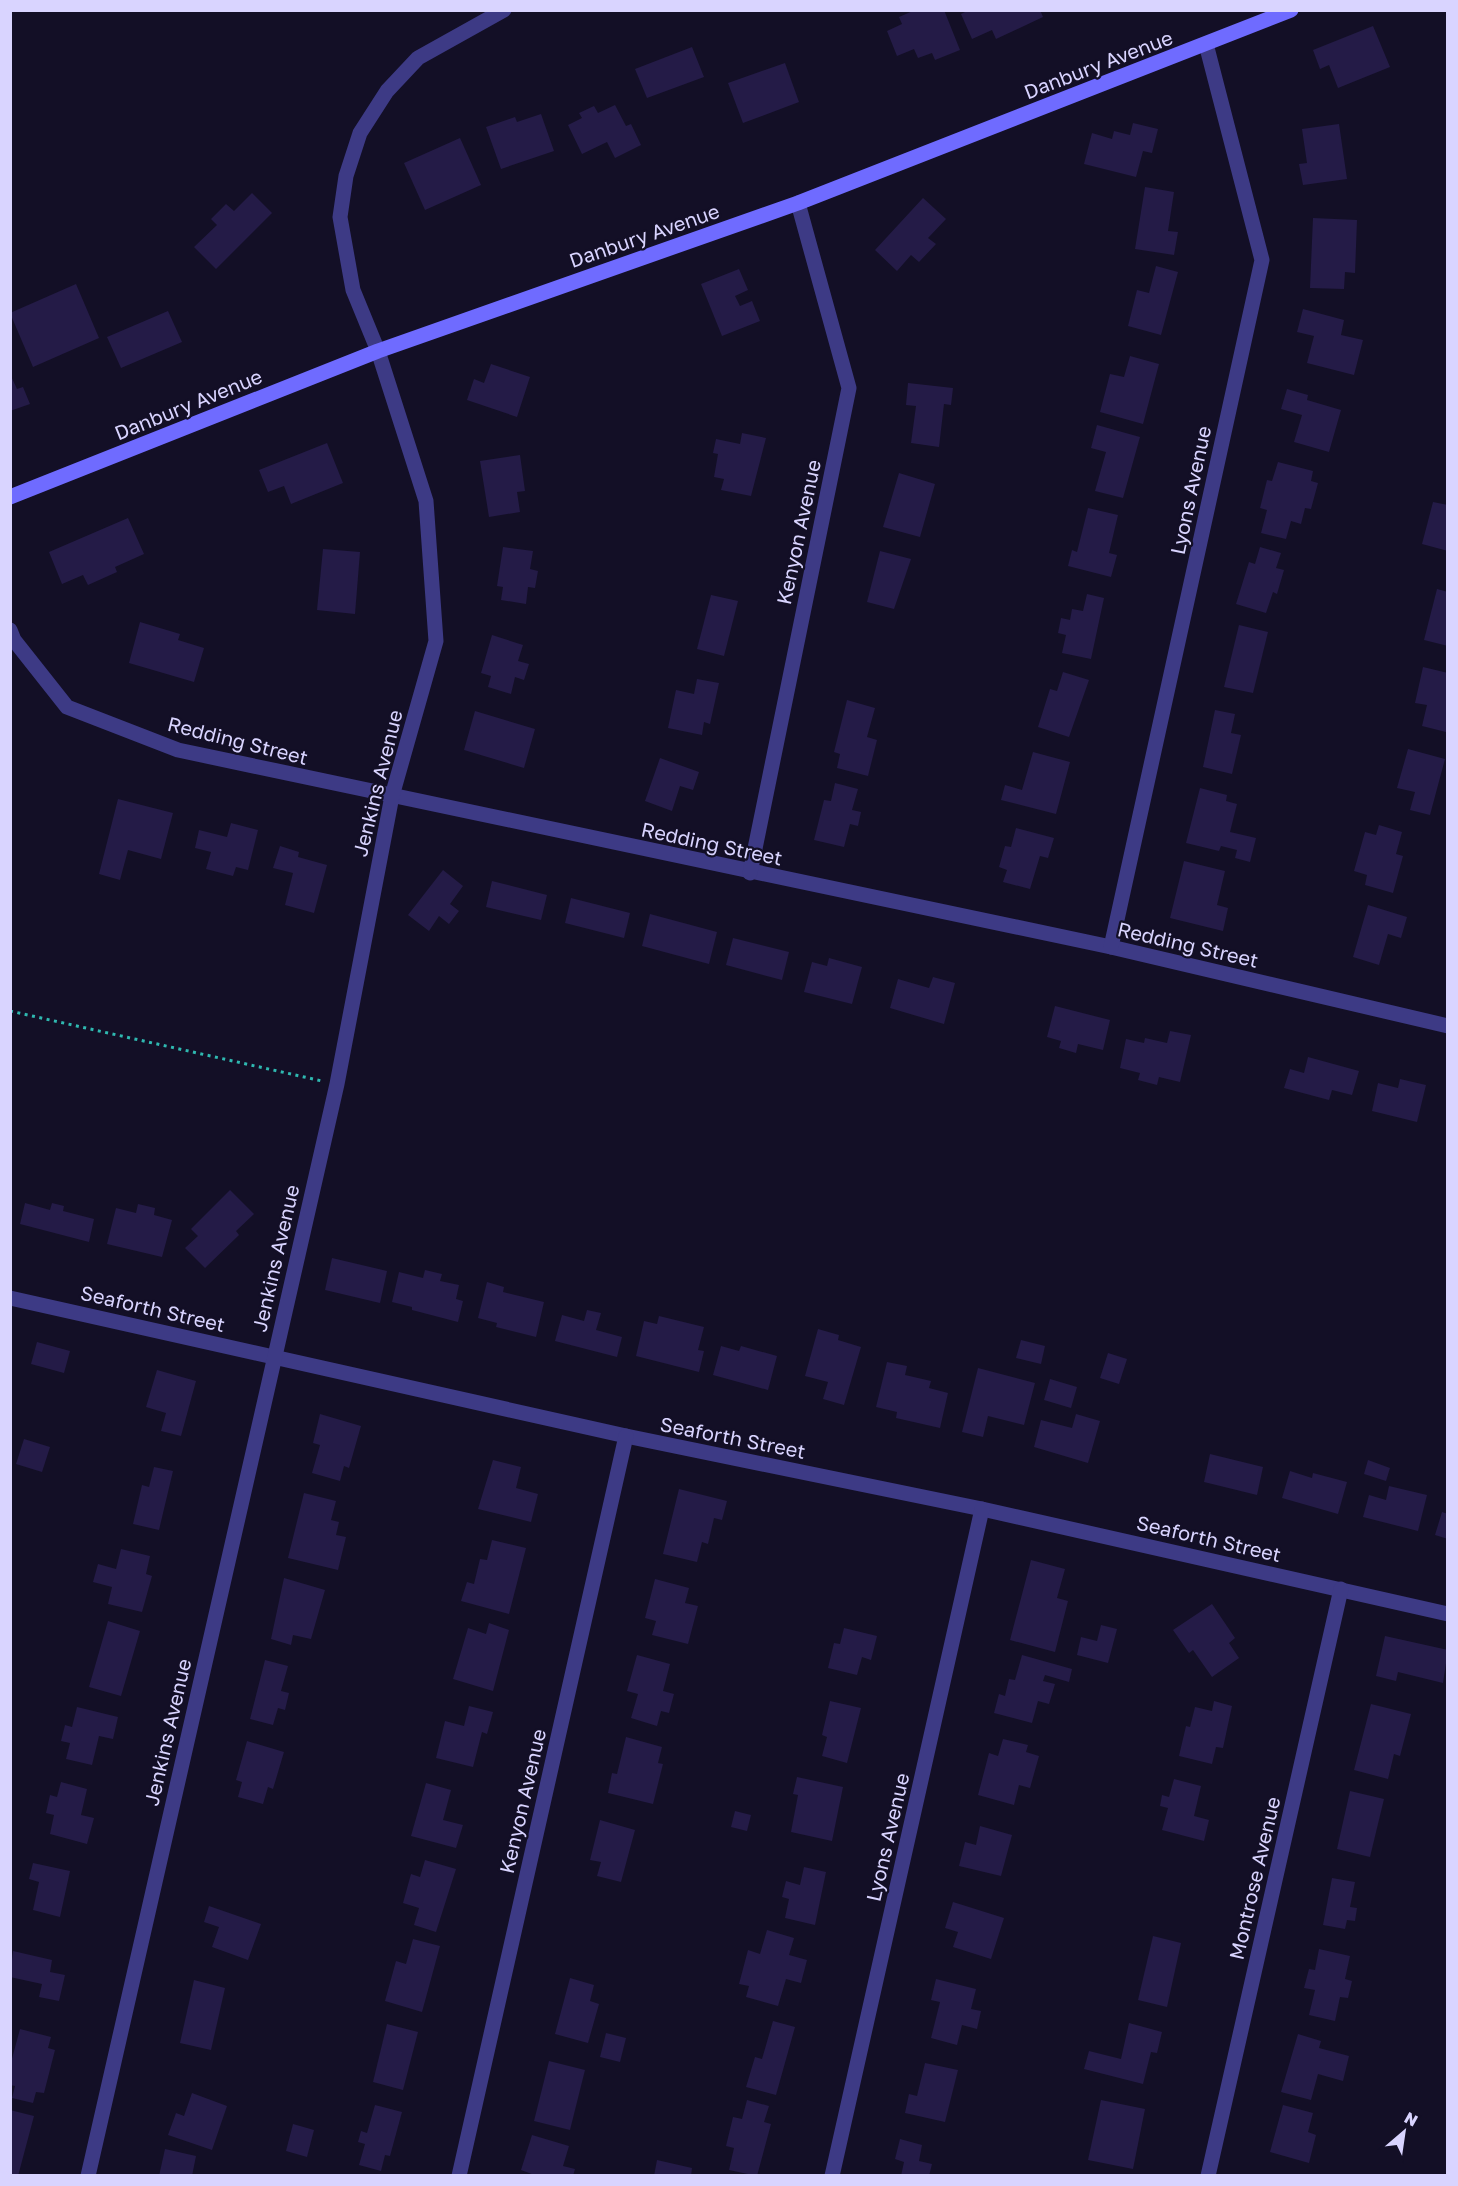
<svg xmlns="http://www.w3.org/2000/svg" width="1458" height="2186" viewBox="0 0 1458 2186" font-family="'Golos Text',sans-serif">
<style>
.building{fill:#241b47}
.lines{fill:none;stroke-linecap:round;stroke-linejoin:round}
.path{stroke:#2fb8b0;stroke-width:3;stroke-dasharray:3 4.5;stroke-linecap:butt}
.street{stroke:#3d3a85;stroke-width:15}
.secondary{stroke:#6f6bff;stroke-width:15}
.labels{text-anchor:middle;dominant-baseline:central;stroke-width:4.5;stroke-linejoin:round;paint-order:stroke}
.street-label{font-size:20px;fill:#d9d4ff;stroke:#130f26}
</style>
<rect width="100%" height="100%" fill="#130f26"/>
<g class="building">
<path d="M915 10H944L960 50 935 60 932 53 918 58 914 49 897 56 887 31 902 24 899 17Z"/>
<path d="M969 10H1040L1043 17 996 39 992 30 972 39 961 14Z"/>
<path d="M1373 26 1390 67 1338 88 1329 65 1320 69 1313 50Z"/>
<path d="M692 47 704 77 647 98 635 69Z"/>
<path d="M785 63 799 102 743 123 728 83Z"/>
<path d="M615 105 626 126 631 124 641 145 615 158 607 142 582 154 568 125 582 118 579 113 594 106 598 113Z"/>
<path d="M541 114 554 151 501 169 486 127 515 117 517 122Z"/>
<path d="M1133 123 1158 129 1152 153 1143 151 1136 177 1084 164 1092 133 1112 139 1114 131 1130 135Z"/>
<path d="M1339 124 1347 179 1303 185 1299 164 1307 163 1302 129Z"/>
<path d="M460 138 481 185 425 210 404 163Z"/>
<path d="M1145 187 1174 192 1168 231 1178 232 1174 255 1135 249Z"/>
<path d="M252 193 272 213 216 269 194 247 217 225 211 219 226 204 234 211Z"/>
<path d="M923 198 946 219 928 238 936 244 919 262 911 255 897 271 875 250Z"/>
<path d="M1313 218 1357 220 1355 273 1345 272 1344 289 1310 288Z"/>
<path d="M1156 266 1178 272 1161 335 1128 326 1137 290 1149 293Z"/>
<path d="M739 269 748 290 735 296 740 306 752 301 760 321 722 336 701 284Z"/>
<path d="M76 284 99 338 33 367 10 313Z"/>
<path d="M1303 309 1344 320 1341 335 1363 340 1354 375 1307 363 1314 336 1297 332Z"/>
<path d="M168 311 182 342 121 368 107 337Z"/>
<path d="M1130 356 1159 364 1143 424 1100 412 1110 374 1124 377Z"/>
<path d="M491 364 530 377 517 417 467 400 474 379 484 383Z"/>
<path d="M10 374 17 389 23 387 30 404 10 411Z"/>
<path d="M908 383 953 388 951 405 944 404 939 447 911 443 916 406 906 405Z"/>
<path d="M1287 389 1308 395 1307 400 1341 410 1329 452 1294 442 1302 415 1281 409Z"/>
<path d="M1097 425 1140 437 1123 498 1095 491 1106 452 1091 448Z"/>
<path d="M742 433 766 438 751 496 721 490 724 479 714 477 718 454 713 453 716 439 740 444Z"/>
<path d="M327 443 343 483 291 504 284 486 268 492 259 470Z"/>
<path d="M520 455 525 491 517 492 520 512 489 517 480 461Z"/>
<path d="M1278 462 1313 471 1311 481 1318 483 1311 509 1305 508 1301 524 1291 521 1286 539 1261 533 1267 510 1260 508 1267 480 1272 481Z"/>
<path d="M899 473 935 484 920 537 883 527Z"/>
<path d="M1433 502 1448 505V551L1422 544Z"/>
<path d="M1088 508 1118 515 1109 553 1117 555 1111 577 1068 566 1072 550 1077 552Z"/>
<path d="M128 518 144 554 115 567 117 572 88 585 83 575 62 584 49 552Z"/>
<path d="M503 547 533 551 530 569 538 571 535 588 528 587 526 604 501 600 503 587 497 586Z"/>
<path d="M1260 547 1281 553 1276 568 1284 570 1277 594 1273 592 1266 613 1236 604 1249 562 1255 564Z"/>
<path d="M323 549 360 552 355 614 317 610Z"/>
<path d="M880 551 911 559 894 609 867 602Z"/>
<path d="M1437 589 1448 592V646L1424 640Z"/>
<path d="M1087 594 1104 598 1091 659 1062 653 1066 635 1058 633 1061 618 1070 620 1072 609 1083 611Z"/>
<path d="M711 595 738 601 724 656 697 649Z"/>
<path d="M140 622 180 634 178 640 204 648 194 682 129 663Z"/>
<path d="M1239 625 1268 632 1253 693 1224 687Z"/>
<path d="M492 635 523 645 518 661 529 664 524 680 515 677 511 694 488 687 491 676 481 673Z"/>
<path d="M1423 667 1448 673 1446 732 1422 726 1427 705 1415 703Z"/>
<path d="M1063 672 1089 680 1069 737 1038 727 1050 689 1057 691Z"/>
<path d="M697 679 719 683 710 724 704 722 702 735 668 728 676 690 694 694Z"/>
<path d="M847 700 875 708 867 737 877 740 868 776 837 768 840 754 834 752Z"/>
<path d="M1215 710 1235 714 1231 733 1241 735 1232 774 1203 767Z"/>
<path d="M475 711 535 729 524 768 464 750Z"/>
<path d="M1408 749 1445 759 1430 815 1410 810 1415 792 1397 788Z"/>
<path d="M1033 752 1070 762 1056 814 1001 800 1005 785 1022 790Z"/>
<path d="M660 758 699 772 693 790 680 786 672 811 645 801Z"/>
<path d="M835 783 858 789 852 810 861 812 858 826 850 824 844 847 814 840 824 800 831 801Z"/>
<path d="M1200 788 1227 795 1226 801 1237 804 1230 832 1256 838 1250 862 1235 858 1237 850 1221 846 1219 851 1186 843Z"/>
<path d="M118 799 173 813 161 859 128 850 120 880 99 874Z"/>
<path d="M231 823 258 830 248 870 236 867 233 876 206 869 211 852 195 848 199 830 227 837Z"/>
<path d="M1379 825 1402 832 1396 854 1403 856 1393 893 1365 885 1367 875 1354 871 1365 832 1376 835Z"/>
<path d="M1016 828 1054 838 1048 858 1040 856 1030 889 1003 882 1007 870 999 867 1005 846 1011 847Z"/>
<path d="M280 846 299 852 298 857 327 865 314 913 285 905 293 873 273 868Z"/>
<path d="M1184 861 1225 871 1217 905 1228 908 1223 931 1170 918Z"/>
<path d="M443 870 463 886 450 904 459 911 449 924 439 916 429 931 408 915Z"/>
<path d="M492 881 547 895 541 920 486 907Z"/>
<path d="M571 898 630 913 624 938 565 923Z"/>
<path d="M1368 905 1407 917 1401 938 1388 934 1379 965 1353 957Z"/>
<path d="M650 914 717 932 709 964 642 946Z"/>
<path d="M733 938 789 952 782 980 726 965Z"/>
<path d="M829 958 862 967 852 1004 804 992 812 962 827 966Z"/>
<path d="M933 977 955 983 944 1024 890 1008 898 979 929 988Z"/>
<path d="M1055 1006 1110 1020 1103 1050 1078 1044 1076 1053 1059 1048 1061 1041 1047 1037Z"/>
<path d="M1170 1031 1191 1035 1180 1082 1159 1077 1157 1085 1138 1080 1140 1073 1120 1068 1126 1039 1144 1043 1145 1038 1167 1043Z"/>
<path d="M1308 1057 1359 1071 1352 1095 1332 1090 1329 1100 1284 1088 1290 1069 1304 1073Z"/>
<path d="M1400 1079 1426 1085 1417 1122 1372 1111 1378 1083 1398 1088Z"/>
<path d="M230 1190 254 1214 236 1231 239 1235 205 1268 185 1248 198 1236 191 1229Z"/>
<path d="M25 1203 50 1210 52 1203 64 1206 63 1211 94 1219 89 1242 20 1224Z"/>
<path d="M138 1204 155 1208 154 1215 172 1220 162 1257 107 1244 116 1208 136 1213Z"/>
<path d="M332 1258 387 1271 380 1303 325 1290Z"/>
<path d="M425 1270 442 1274 440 1281 459 1285 456 1299 463 1301 458 1322 412 1310V1307L392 1302 399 1272 423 1278Z"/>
<path d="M487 1282 504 1287 503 1292 544 1302 536 1337 496 1327 497 1323 478 1318Z"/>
<path d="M587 1310 601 1313 596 1330 622 1337 617 1357 555 1341 562 1315 584 1321Z"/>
<path d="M659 1316 704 1327 698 1350 704 1351 699 1372 636 1356 644 1321 657 1324Z"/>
<path d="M818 1329 839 1335 838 1340 861 1347 844 1405 823 1399 828 1382 805 1376Z"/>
<path d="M1021 1340 1045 1346 1041 1364 1016 1358Z"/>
<path d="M37 1342 70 1351 64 1373 31 1364Z"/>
<path d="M721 1346 739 1351 741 1346 777 1356 768 1390 713 1375Z"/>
<path d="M1108 1353 1127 1359 1119 1384 1100 1378Z"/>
<path d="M887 1362 907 1366 905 1375 931 1381 929 1388 948 1393 940 1428 896 1418 897 1412 876 1407Z"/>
<path d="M978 1368 1035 1383 1024 1425 988 1416 983 1437 962 1432Z"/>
<path d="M157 1370 196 1381 181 1436 161 1431 166 1413 146 1407Z"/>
<path d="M1050 1379 1077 1387 1071 1408 1044 1400Z"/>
<path d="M320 1414 361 1426 349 1468 344 1466 340 1481 312 1473 320 1445 313 1443Z"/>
<path d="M1076 1414 1100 1421 1088 1463 1034 1447 1041 1420 1072 1428Z"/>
<path d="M24 1439 50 1447 42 1472 16 1464Z"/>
<path d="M1210 1454 1263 1467 1257 1495 1204 1482Z"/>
<path d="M493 1460 521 1467 516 1488 538 1494 531 1522 478 1509Z"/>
<path d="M1368 1460 1390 1468 1386 1481 1364 1474Z"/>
<path d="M154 1467 173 1471 159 1530 133 1524 142 1485 149 1487Z"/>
<path d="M1290 1471 1312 1478 1313 1473 1347 1482 1338 1514 1282 1498Z"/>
<path d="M1389 1486 1427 1495 1418 1531 1363 1517 1369 1495 1386 1500Z"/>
<path d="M679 1489 727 1501 722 1520 714 1518 708 1544 702 1542 697 1562 663 1554Z"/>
<path d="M304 1493 336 1501 331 1520 339 1522 336 1535 346 1537 338 1570 288 1558Z"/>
<path d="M1442 1512 1448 1514V1539L1435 1535Z"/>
<path d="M492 1540 526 1548 509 1614 461 1601 467 1582 474 1584 480 1559 487 1560Z"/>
<path d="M121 1549 150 1556 146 1574 152 1576 142 1612 108 1604 112 1587 93 1582 98 1564 116 1569Z"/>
<path d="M1031 1560 1065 1569 1057 1598 1068 1601 1055 1652 1010 1640Z"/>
<path d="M284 1578 325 1590 311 1639 293 1635 291 1645 271 1639Z"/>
<path d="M655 1579 689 1588 685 1603 698 1606 688 1644 652 1635 656 1621 645 1618Z"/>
<path d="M1212 1604 1235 1638 1229 1643 1239 1658 1212 1677 1193 1650 1189 1653 1173 1630Z"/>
<path d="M108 1621 140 1631 121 1696 89 1687Z"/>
<path d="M489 1623 509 1630 493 1691 453 1679 468 1628 486 1634Z"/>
<path d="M1101 1625 1117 1629 1108 1663 1077 1655 1081 1637 1097 1641Z"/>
<path d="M844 1628 877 1636 871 1660 862 1657 857 1675 828 1668 834 1643 840 1644Z"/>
<path d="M1385 1636 1448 1650 1443 1683 1398 1672 1396 1681 1376 1676Z"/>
<path d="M637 1655 670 1664 663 1691 674 1694 669 1713 661 1711 657 1726 631 1718 638 1694 627 1691Z"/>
<path d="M1022 1655 1072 1669 1069 1682 1045 1675 1043 1681 1055 1684 1049 1704 1038 1701 1032 1723 994 1713 999 1694 1005 1696 1009 1679 1015 1680Z"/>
<path d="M265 1660 288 1666 281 1691 289 1693 285 1710 278 1708 273 1725 250 1719Z"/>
<path d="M830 1701 861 1708 847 1763 822 1756 827 1737 822 1735Z"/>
<path d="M1214 1701 1232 1706 1223 1748 1216 1747 1212 1764 1179 1756 1186 1726 1190 1727 1195 1707 1212 1711Z"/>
<path d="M1371 1704 1411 1714 1400 1756 1394 1754 1388 1779 1354 1770Z"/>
<path d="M469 1706 493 1712 487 1734 482 1732 473 1767 436 1758 445 1721 464 1726Z"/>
<path d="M77 1707 118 1717 113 1739 99 1736 92 1765 66 1759 70 1743 61 1741 65 1725 72 1727Z"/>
<path d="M626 1737 662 1747 658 1763 663 1764 653 1804 608 1793 612 1773 617 1774Z"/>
<path d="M1003 1739 1028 1745 1026 1752 1039 1756 1030 1788 1019 1785 1014 1805 978 1795 989 1753 998 1756Z"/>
<path d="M247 1741 284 1752 273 1789 268 1787 263 1804 238 1797 242 1782 236 1780Z"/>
<path d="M797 1777 843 1787 832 1841 791 1832 798 1795 793 1794Z"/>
<path d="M1174 1779 1201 1786 1194 1816 1209 1820 1204 1841 1162 1830 1168 1808 1160 1806 1162 1795 1169 1797Z"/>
<path d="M61 1782 87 1789 81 1815 94 1818 87 1844 50 1834 54 1815 46 1813 50 1795 57 1797Z"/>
<path d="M426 1783 451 1790 443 1820 463 1825 456 1848 411 1836Z"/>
<path d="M1350 1791 1384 1799 1370 1857 1337 1849Z"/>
<path d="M735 1811 751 1815 747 1831 731 1827Z"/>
<path d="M600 1820 635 1830 621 1882 597 1876 601 1862 590 1860Z"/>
<path d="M980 1826 1012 1835 1001 1876 959 1866 965 1842 976 1845Z"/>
<path d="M425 1860 456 1869 436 1932 414 1925 419 1908 403 1903 411 1874 420 1877Z"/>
<path d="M33 1863 70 1871 60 1917 33 1910 39 1882 29 1879Z"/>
<path d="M804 1867 826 1872 815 1925 785 1918 789 1899 782 1897 786 1881 800 1885Z"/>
<path d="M1332 1878 1355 1882 1350 1907 1357 1908 1355 1921 1347 1920 1345 1929 1323 1925Z"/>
<path d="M953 1902 1004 1918 991 1959 953 1947 958 1932 945 1928Z"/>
<path d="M209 1906 261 1924 248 1960 212 1947 219 1927 204 1922Z"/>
<path d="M767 1930 794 1938 789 1955 807 1960 801 1983 786 1979 778 2006 746 1997 749 1986 739 1984 748 1950 760 1954Z"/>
<path d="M1153 1936 1181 1943 1167 2007 1138 2000Z"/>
<path d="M413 1939 440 1946 422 2012 385 2001 396 1961 406 1964Z"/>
<path d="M1319 1949 1350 1956 1345 1979 1352 1981 1348 1998 1340 1997 1335 2021 1309 2015 1315 1990 1304 1988 1309 1969 1315 1970Z"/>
<path d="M13 1951 52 1960 50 1972 65 1975 59 2001 39 1997 42 1984 10 1977Z"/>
<path d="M570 1978 594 1985 590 2001 599 2004 588 2043 555 2034Z"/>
<path d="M936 1979 976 1989 971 2009 981 2011 977 2029 962 2025 957 2045 931 2038 940 2002 931 2000Z"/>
<path d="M194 1980 225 1988 211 2050 180 2043Z"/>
<path d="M773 2021 795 2027 776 2095 746 2087 755 2057 762 2059Z"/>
<path d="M1129 2023 1162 2032 1157 2053 1151 2052 1143 2084 1084 2069 1089 2051 1121 2059Z"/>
<path d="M387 2024 418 2032 403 2090 373 2082Z"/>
<path d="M20 2029 51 2037 48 2048 55 2050 44 2093 36 2092 33 2103 12 2098 15 2086 10 2085V2066Z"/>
<path d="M606 2033 626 2038 620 2062 600 2057Z"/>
<path d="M1298 2034 1321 2041 1319 2048 1349 2056 1343 2081 1318 2074 1311 2100 1281 2092Z"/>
<path d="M549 2061 585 2070 570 2130 534 2121Z"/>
<path d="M925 2063 958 2070 945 2122 905 2113 909 2094 917 2096Z"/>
<path d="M192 2093 227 2106 212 2150 168 2135 176 2113 184 2116Z"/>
<path d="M747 2100 769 2106 764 2122 771 2124 757 2176 729 2170 734 2148 726 2146 733 2117 742 2119Z"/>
<path d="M1101 2100 1145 2109 1133 2169 1088 2160Z"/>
<path d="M375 2105 402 2112 390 2156 385 2155 381 2171 359 2165 365 2144 358 2142 361 2131 367 2133Z"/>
<path d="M1283 2105 1313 2113 1308 2132 1316 2135 1309 2163 1270 2152Z"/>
<path d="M10 2110 34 2116 18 2176H10Z"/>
<path d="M293 2124 314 2130 307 2157 286 2151Z"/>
<path d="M532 2135 569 2146 563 2166 575 2169 573 2176H537L521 2170Z"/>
<path d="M900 2139 922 2145 919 2161 932 2164 929 2176H901L904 2162 895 2159Z"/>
<path d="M165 2149 196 2156 192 2176H159Z"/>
<path d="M657 2160 692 2168 691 2176H654Z"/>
</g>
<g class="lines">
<path class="path" d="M10 1011 322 1081"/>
<g class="street">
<path d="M10 630 14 640 67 707 178 750 1111 947 1448 1026"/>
<path d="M750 873 849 388 798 203"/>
<path d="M1111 947 1262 260 1206 44"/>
<path d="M10 1298 626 1436 982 1509 1448 1614"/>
<path d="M88 2176 337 1084 392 796 436 641 426 501 378 351 353 290 340 217 346 176 360 133 387 91 418 58 504 10"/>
<path d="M459 2176 626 1436"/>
<path d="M832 2176 982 1509"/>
<path d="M1208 2176 1341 1589"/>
</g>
<path class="secondary" d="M10 497 378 351 798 203 1291 10"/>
</g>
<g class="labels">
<g class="street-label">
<text transform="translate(1098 64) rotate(-21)">Danbury Avenue</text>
<text transform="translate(644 235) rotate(-19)">Danbury Avenue</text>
<text transform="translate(188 404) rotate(-22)">Danbury Avenue</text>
<text transform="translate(1190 490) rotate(-78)">Lyons Avenue</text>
<text transform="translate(798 532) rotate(-78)">Kenyon Avenue</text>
<text transform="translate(238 740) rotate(14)">Redding Street</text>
<text transform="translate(377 783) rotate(-76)">Jenkins Avenue</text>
<text transform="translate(712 843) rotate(12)">Redding Street</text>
<text transform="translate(1188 944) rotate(13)">Redding Street</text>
<text transform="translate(275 1258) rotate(-77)">Jenkins Avenue</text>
<text transform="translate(153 1308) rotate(13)">Seaforth Street</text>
<text transform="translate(733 1437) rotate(11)">Seaforth Street</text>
<text transform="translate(1209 1538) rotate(13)">Seaforth Street</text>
<text transform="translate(167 1732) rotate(-77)">Jenkins Avenue</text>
<text transform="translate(522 1801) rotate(-77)">Kenyon Avenue</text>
<text transform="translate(887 1837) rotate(-77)">Lyons Avenue</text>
<text transform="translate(1254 1878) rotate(-77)">Montrose Avenue</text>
</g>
</g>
<rect width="1458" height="2186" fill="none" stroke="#d9d4ff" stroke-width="24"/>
<g transform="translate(1404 2132) rotate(29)" stroke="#130f26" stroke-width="4.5" paint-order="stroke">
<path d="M0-4.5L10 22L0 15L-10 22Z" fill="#d9d4ff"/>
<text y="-9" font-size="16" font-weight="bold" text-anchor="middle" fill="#d9d4ff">N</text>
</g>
</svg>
